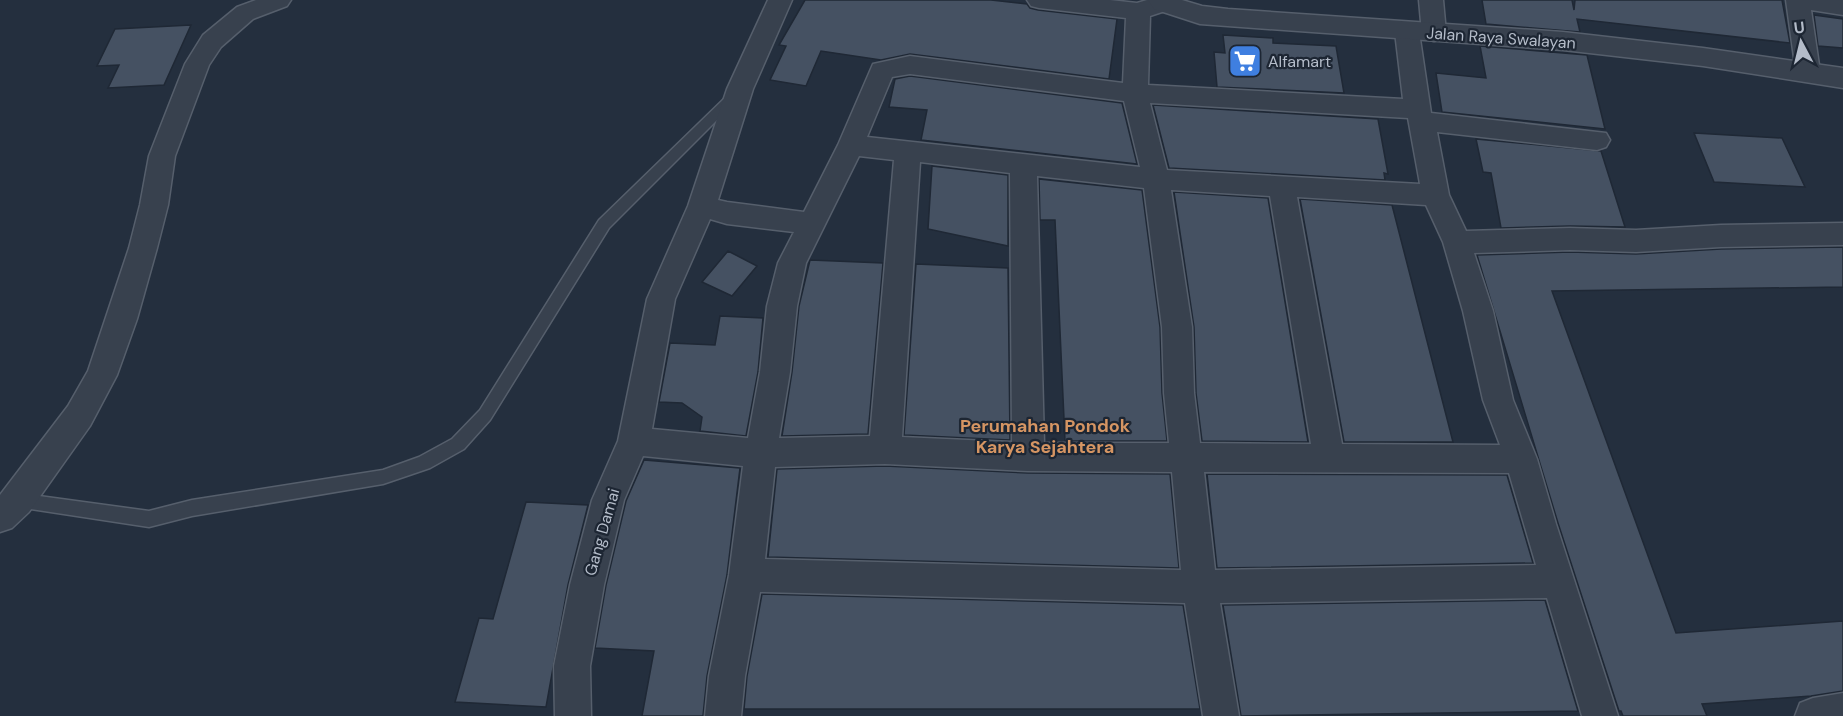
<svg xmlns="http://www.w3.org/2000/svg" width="1843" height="716" viewBox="0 0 1843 716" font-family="'DM Sans',sans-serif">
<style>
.building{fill:#455162;stroke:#1f2835;stroke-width:1.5}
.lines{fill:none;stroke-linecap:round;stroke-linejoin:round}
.service-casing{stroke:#565f6c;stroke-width:3}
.minor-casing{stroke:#565f6c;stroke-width:3}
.tertiary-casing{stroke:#565f6c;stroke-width:3}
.service{fill:#38414e;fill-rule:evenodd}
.minor{fill:#38414e;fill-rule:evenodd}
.tertiary{fill:#38414e;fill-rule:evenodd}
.labels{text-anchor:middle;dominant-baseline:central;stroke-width:4.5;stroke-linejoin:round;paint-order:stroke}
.street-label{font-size:16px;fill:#b4bcc9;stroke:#1d2633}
.poi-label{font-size:16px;fill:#b4bcc9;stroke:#1d2633;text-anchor:start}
.neighbourhood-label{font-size:18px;font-weight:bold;fill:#d59563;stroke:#1d2633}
</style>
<rect width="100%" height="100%" fill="#242f3e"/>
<g class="building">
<path d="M805 0H991L1027 4 1030 8 1038 10 1117 19 1109 79 910 54 881 60 821 51 806 86 770 80 786 46 779 45Z"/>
<path d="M1482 0H1572L1574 10 1575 0H1782L1790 43 1577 19 1580 32 1486 24Z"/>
<path d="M1814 15 1843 19V48L1818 46Z"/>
<path d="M191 25 164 85 108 88 119 65 97 66 115 29Z"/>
<path d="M1223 35 1273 38V43L1336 46 1344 93 1217 87 1214 52 1225 53Z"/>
<path d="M1480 46 1587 55 1605 129 1442 112 1436 73 1486 78Z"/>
<path d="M910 76 1122 103 1137 164 921 140 927 110 889 107 895 79Z"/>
<path d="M1153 105 1378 119 1388 174 1384 173 1385 180 1169 168Z"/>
<path d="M1694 133 1782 138 1805 187 1714 182Z"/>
<path d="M1476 139 1601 151 1625 227 1570 226 1501 228 1491 173 1483 172Z"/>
<path d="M932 166 1008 175V246L928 229Z"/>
<path d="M1039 179 1142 190 1160 327 1162 393 1167 441H1065L1055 220H1040Z"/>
<path d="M1174 192 1268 198 1308 442 1202 441 1196 393 1194 327Z"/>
<path d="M1300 199 1392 205 1453 442H1344Z"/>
<path d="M1843 247V287L1552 291 1676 633 1843 621V691L1811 696 1702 704 1707 716H1623L1621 711H1619L1558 523 1477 255 1570 252 1636 254 1721 249Z"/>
<path d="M728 251 757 266 732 296 702 282Z"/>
<path d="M810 260 883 263 868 434 782 436 792 372 799 306Z"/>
<path d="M916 264 1008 268 1010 440 904 435Z"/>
<path d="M720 316 763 318 758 372 746 436 700 431 702 417 682 403 659 402 670 343 715 345Z"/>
<path d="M644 460 740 468 727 575 707 676 703 716H642L654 651 595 648 606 585 626 501Z"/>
<path d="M885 466 1028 473 1170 474 1179 568 768 557 777 469Z"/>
<path d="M1207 474 1507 475 1533 563 1217 568Z"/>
<path d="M526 502 588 505 568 585 546 707 455 702 479 618 493 619Z"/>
<path d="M762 594 1183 605 1200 709H744L747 676Z"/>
<path d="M1545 600 1578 711 1241 716 1223 605Z"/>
</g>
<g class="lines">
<defs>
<path id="service" d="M734 92 738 93 740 96 738 99 609 228 490 420 464 449 430 468 383 484 192 516 149 527 11 506 9 501 11 496 17 493 149 511 192 500 383 470 419 457 452 439 480 410 599 220 730 93Z"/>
<g id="minor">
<path d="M256 0H291L287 6 253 19 221 47 209 65 175 156 168 205 157 248 137 319 117 375 90 426 29 512 12 528 0 532V495L68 406 88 371 129 248 140 205 149 156 185 64 203 35 237 7Z"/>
<path d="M768 0H792L753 89 718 200 727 202 804 212 838 145 873 64 910 56 1123 83 1126 18 1039 8 1031 6 1027 0H1110L1137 3 1147 0H1166L1169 5 1165 11 1150 16 1148 85 1403 99 1395 32 1398 26 1407 24 1416 26 1419 32 1431 113 1606 133 1610 140 1606 147 1597 150 1437 132 1449 195 1466 231 1570 228 1636 230 1721 225 1843 223V245L1721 247 1636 252 1570 250 1474 253 1493 311 1513 400 1537 459 1556 524 1618 716H1582L1547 598 1220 603 1239 716H1203L1185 603 760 592 745 676 741 716H705L709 676 729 575 743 466 643 456 624 500 604 585 590 666 591 716H555L554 666 570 585 592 500 618 441 647 299 688 206 727 89ZM910 74 1124 101 1140 167 867 137 892 77ZM1150 103 1408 118 1420 184 1167 170ZM859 156 894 160 870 436 779 438 790 372 797 306 806 263ZM920 162 1010 173 1012 442 902 437ZM1037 176 1144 188 1162 327 1164 393 1169 443H1044ZM1171 190 1270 196 1311 444 1200 443 1194 393 1192 327ZM1297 197 1426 205 1443 242 1463 311 1483 400 1500 445 1342 444ZM710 219 727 224 794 232 778 263 767 306 760 372 748 438 652 429 675 299ZM885 464 1028 471 1172 472 1181 570 765 559 775 467ZM1204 472 1509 473 1536 565 1215 570Z"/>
<path d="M1419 0H1443L1446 33 1443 39 1434 41 1425 39 1422 33Z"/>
<path d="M1786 0H1843V15L1811 10 1820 72 1817 78 1808 81 1799 78 1796 72Z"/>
<path d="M1843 693V716H1795L1800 703 1813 698Z"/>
</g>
<path id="tertiary" d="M1148 0H1182L1202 6 1228 9 1563 32 1703 48 1843 68V88L1703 66 1563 50 1200 24 1154 9Z"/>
</defs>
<use href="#service" class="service-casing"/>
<use href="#minor" class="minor-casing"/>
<use href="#tertiary" class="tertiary-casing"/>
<use href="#service" class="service"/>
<use href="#minor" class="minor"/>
<use href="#tertiary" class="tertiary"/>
</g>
<defs>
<symbol id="supermarket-square" viewBox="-11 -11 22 22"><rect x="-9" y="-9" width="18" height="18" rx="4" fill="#3f7fe0" stroke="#1d2633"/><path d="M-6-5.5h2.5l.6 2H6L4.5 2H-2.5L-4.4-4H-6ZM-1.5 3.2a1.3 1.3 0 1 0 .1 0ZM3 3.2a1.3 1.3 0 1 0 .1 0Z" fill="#fff"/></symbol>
</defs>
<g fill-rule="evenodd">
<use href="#supermarket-square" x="1226" y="42" width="38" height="38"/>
</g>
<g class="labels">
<g class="street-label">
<text transform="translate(1501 38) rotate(4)">Jalan Raya Swalayan</text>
<text transform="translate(602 532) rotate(-74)">Gang Damai</text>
</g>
<g class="poi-label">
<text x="1268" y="61">Alfamart</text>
</g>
<g class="neighbourhood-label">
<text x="1045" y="426">Perumahan Pondok<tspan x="1045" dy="21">Karya Sejahtera</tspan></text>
</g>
</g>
<g transform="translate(1801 42) rotate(353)" stroke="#1d2633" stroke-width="4.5" paint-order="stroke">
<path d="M0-4.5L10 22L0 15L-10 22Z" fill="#b4bcc9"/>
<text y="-9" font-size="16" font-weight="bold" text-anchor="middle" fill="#b4bcc9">U</text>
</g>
</svg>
